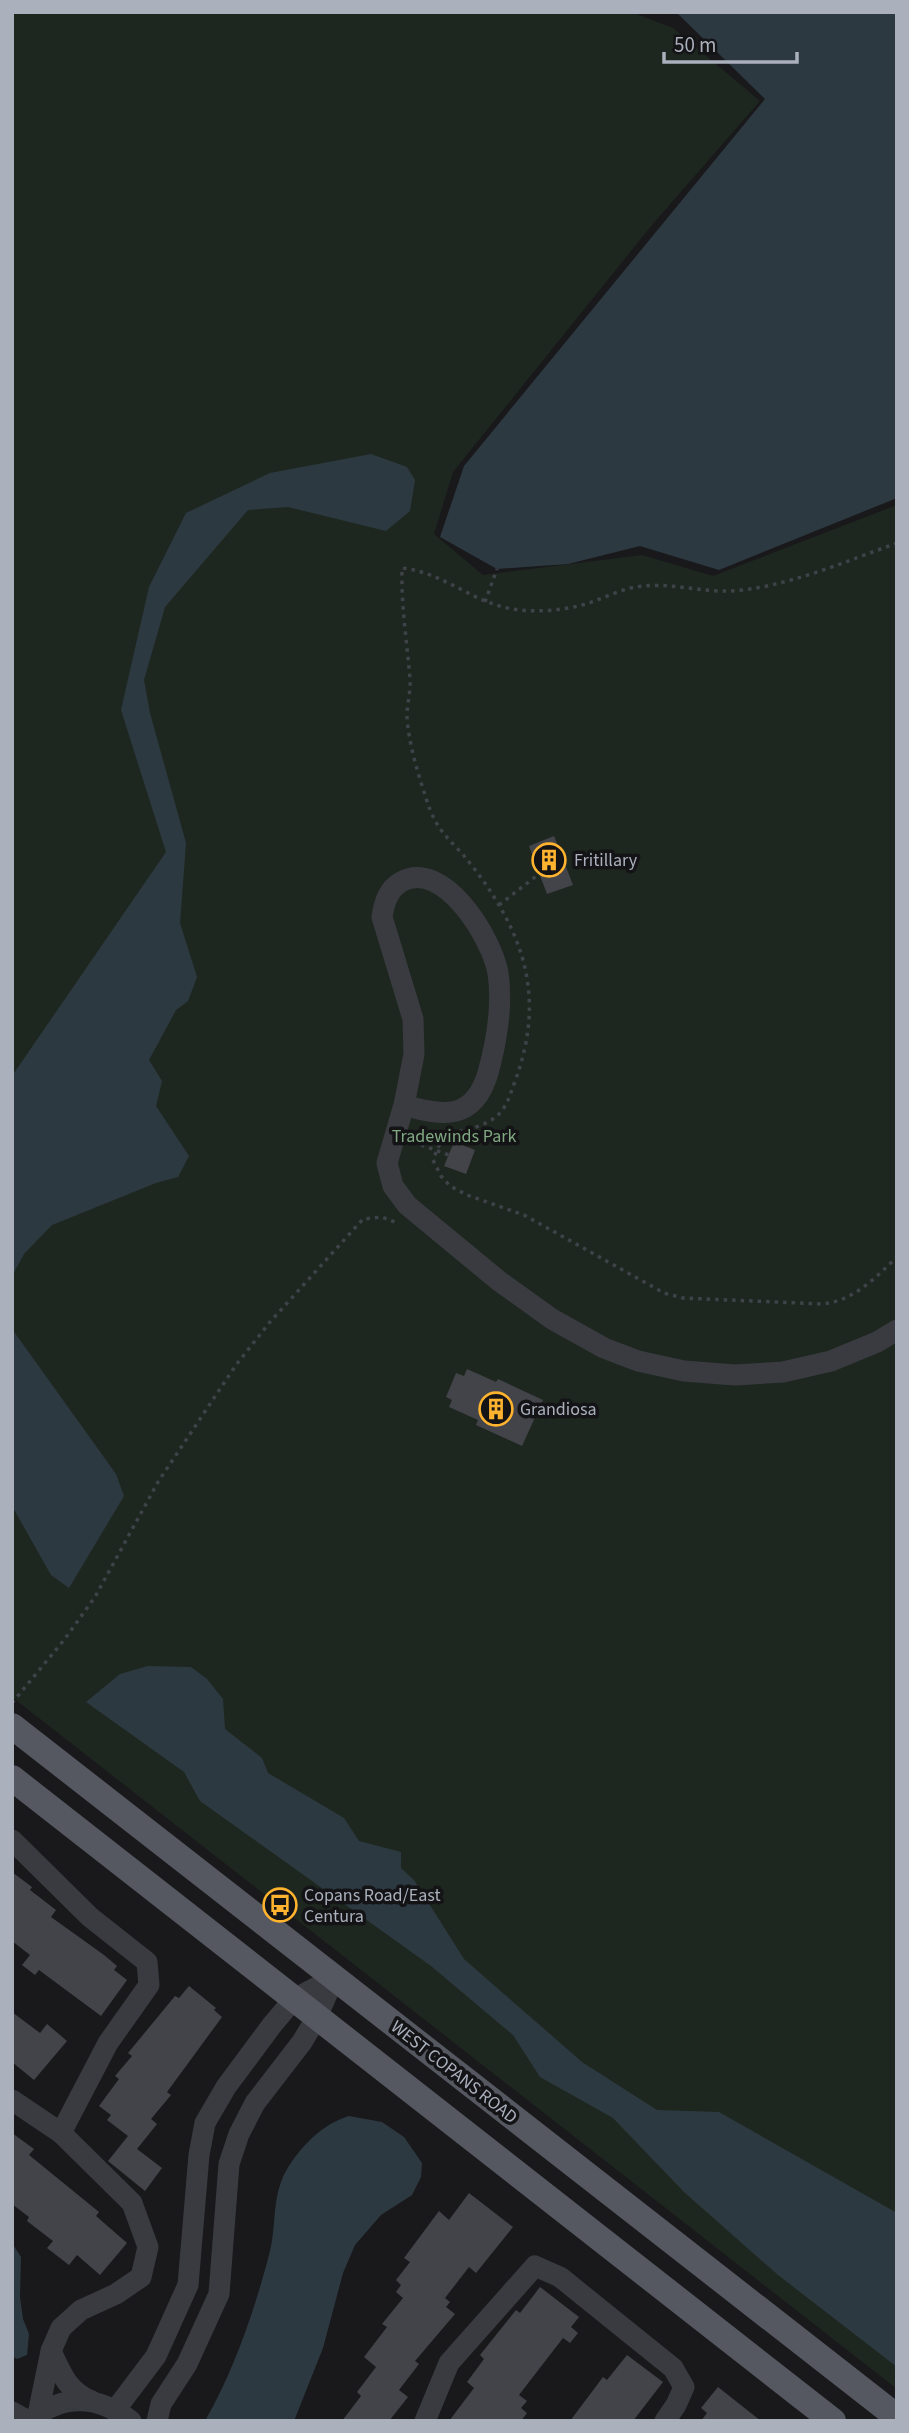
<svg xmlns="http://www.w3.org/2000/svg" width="909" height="2433" viewBox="0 0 909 2433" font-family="'Source Sans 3',sans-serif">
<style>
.green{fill:#1e271f}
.water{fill:#2d3941}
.building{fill:#434449}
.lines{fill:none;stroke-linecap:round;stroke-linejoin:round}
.path{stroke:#3f4248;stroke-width:3.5;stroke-dasharray:3.5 5;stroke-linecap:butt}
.minor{stroke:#3a3b41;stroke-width:21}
.major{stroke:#555860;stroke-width:26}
.labels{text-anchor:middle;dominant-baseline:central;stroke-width:7;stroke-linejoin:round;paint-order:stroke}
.poi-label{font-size:18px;fill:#aab0bc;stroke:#141417;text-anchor:start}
.park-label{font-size:18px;fill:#80a981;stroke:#141417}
.street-label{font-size:18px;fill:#aab0bc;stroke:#141417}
</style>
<rect width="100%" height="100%" fill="#19191c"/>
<path class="green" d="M12 12H631L673 28 760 101 652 225 453 472 434 534 483 575 642 555 713 576 897 505V2389L12 1697Z"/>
<g class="water">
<path d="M676 12H897V498L719 570 640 546 568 564 497 569 440 537 464 466 765 99Z"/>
<path d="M371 454 407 467 415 480 410 511 386 531 288 507 248 510 165 607 144 680 150 713 186 843 180 923 197 977 188 1001 176 1010 149 1060 162 1081 156 1106 189 1156 178 1177 156 1183 52 1225 24 1254 12 1276V1076L166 852 121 710 149 587 186 513 270 473Z"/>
<path d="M12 1329 116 1474 124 1496 69 1588 51 1575 12 1506Z"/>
<path d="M148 1666 191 1667 207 1679 223 1699 225 1729 262 1758 268 1773 344 1818 359 1841 401 1852V1868L414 1880 464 1959 582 2062 657 2110 719 2112 897 2213V2367L778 2275 684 2192 613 2118 540 2077 513 2035 431 1966 200 1801 184 1772 86 1702 120 1674Z"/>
<path d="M349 2116 382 2122 404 2137 422 2163 421 2177 412 2195 381 2215 355 2245 343 2273 323 2348 294 2421H205C234 2370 254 2312 269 2255 277 2227 271 2198 286 2171 300 2147 322 2124 349 2116Z"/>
<path d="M12 2243 21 2257 20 2297 23 2319 29 2334 27 2355 17 2359 12 2356Z"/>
</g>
<g class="building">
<path d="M554 836 573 885 547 894 529 846Z"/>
<path d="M454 1142 475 1150 466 1174 444 1166Z"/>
<path d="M467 1369 496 1382 498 1379 543 1400 522 1446 476 1425 478 1420 449 1407 452 1400 446 1397 456 1373 464 1376Z"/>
<path d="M12 1872 32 1887 30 1890 56 1910 51 1917 104 1955 117 1966 114 1970 127 1980 101 2016 39 1970 35 1975 22 1965 30 1955 12 1941Z"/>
<path d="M189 1986 216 2008 214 2010 222 2017 167 2092 171 2095 151 2119 157 2124 137 2149 162 2168 145 2191 108 2161 128 2136 107 2120 111 2115 99 2106 119 2079 115 2076 132 2056 128 2053 175 1996 179 1998Z"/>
<path d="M12 2012 40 2033 47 2024 67 2041 34 2080 12 2062Z"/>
<path d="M12 2133 34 2149 29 2155 99 2212 96 2216 127 2243 100 2275 77 2255 69 2265 47 2248 53 2241 27 2221 29 2217 12 2204Z"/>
<path d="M469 2193 513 2227 476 2273 469 2267 445 2298 450 2302 446 2307 455 2314 415 2361 419 2364 399 2390 408 2397 389 2421H342L361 2396 357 2392 376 2367 364 2357 387 2327 382 2324 403 2298 396 2292 401 2285 396 2280 410 2262 404 2258 439 2211 449 2220Z"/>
<path d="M540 2287 579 2317 571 2327 578 2333 570 2343 563 2338 519 2395 527 2401 521 2408 527 2413 521 2421H449L474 2388 467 2382 484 2359 480 2355 516 2310 520 2313Z"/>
<path d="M627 2355 663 2382 633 2421H570L603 2377 607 2380Z"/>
<path d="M718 2387 761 2421H701L707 2413 701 2408Z"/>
</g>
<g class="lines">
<g class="path">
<path d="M485 602 497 569"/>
<path d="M499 905 539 874"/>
<path d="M459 1131C466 1131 472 1128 479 1126 502 1117 506 1107 514 1084 546 1000 526 936 473 867 452 839 437 835 426 798 418 774 408 741 407 716 407 703 411 691 410 679 407 642 401 606 402 568 447 573 475 606 520 610 542 612 567 610 589 603 607 597 625 587 644 586 672 583 701 592 729 591 782 589 847 561 897 543"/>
<path d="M451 1132 440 1143 433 1160 441 1176 450 1186 467 1195 524 1215 664 1293 683 1298 822 1304C854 1301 875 1278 897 1257"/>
<path d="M413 1142 449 1155"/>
<path d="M12 1703 64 1640 95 1597 158 1482 236 1365 270 1322 363 1219 382 1217 397 1223"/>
<path d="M290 1912 296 1904"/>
</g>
<g class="minor">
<path d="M404 1105C444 1117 474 1120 488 1073 497 1040 503 1006 498 973 492 938 443 858 401 882 388 889 384 903 382 917L413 1019 414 1054 404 1105 387 1163 393 1186 407 1205 499 1281 552 1319 604 1348 638 1361 684 1371 735 1375 783 1372 831 1361 877 1342 897 1330"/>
<path d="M12 1840 90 1917 147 1962 149 1985 108 2043 61 2133"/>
<path d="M12 2100 61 2133 132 2203 148 2247 141 2277 116 2294 81 2310 61 2328 51 2351 38 2414"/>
<path d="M51 2351C61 2373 68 2392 92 2401"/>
<path d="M116 2409 156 2356 188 2285 199 2155 205 2123 226 2087 272 2025 294 1999 334 1978"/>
<path d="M12 2412 28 2421"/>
<path d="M31 2420C64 2393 99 2396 131 2421"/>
<path d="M157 2421 161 2404 187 2364 219 2294 229 2164 239 2134 255 2103 302 2042 317 2017 334 1978"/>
<path d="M425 2421 449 2363 535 2266 560 2277 673 2368 684 2387 676 2405 665 2421"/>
</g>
<g class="major">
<path d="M12 1726 897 2417"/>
<path d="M12 1778 833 2421"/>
</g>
</g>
<defs>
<symbol id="building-ring" viewBox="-11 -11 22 22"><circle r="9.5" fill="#141417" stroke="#ffb32e" stroke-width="1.5"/><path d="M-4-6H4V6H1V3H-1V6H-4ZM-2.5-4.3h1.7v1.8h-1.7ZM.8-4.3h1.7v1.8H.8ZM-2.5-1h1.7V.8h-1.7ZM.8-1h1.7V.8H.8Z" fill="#ffb32e"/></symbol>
<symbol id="bus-ring" viewBox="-11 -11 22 22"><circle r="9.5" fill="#141417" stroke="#ffb32e" stroke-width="1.5"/><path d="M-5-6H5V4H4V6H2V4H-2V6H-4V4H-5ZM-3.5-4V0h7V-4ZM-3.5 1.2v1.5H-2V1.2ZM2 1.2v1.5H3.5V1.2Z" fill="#ffb32e"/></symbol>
</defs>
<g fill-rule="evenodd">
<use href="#building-ring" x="530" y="841" width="38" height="38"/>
<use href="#building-ring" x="477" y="1390" width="38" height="38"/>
<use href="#bus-ring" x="261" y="1886" width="38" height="38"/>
</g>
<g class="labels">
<g class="poi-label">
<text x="574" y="860">Fritillary</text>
<text x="520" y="1409">Grandiosa</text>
<text x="304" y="1895">Copans Road/East<tspan x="304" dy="21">Centura</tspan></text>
</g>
<g class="park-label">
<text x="454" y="1136">Tradewinds Park</text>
</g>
<g class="street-label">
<text transform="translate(454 2072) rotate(38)">WEST COPANS ROAD</text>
</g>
</g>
<rect width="909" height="2433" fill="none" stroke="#aab0bc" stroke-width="28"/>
<path d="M664 52v10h133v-10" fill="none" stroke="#aab0bc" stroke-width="3.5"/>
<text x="674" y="52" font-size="21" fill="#aab0bc" stroke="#141417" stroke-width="5" paint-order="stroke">50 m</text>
</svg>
